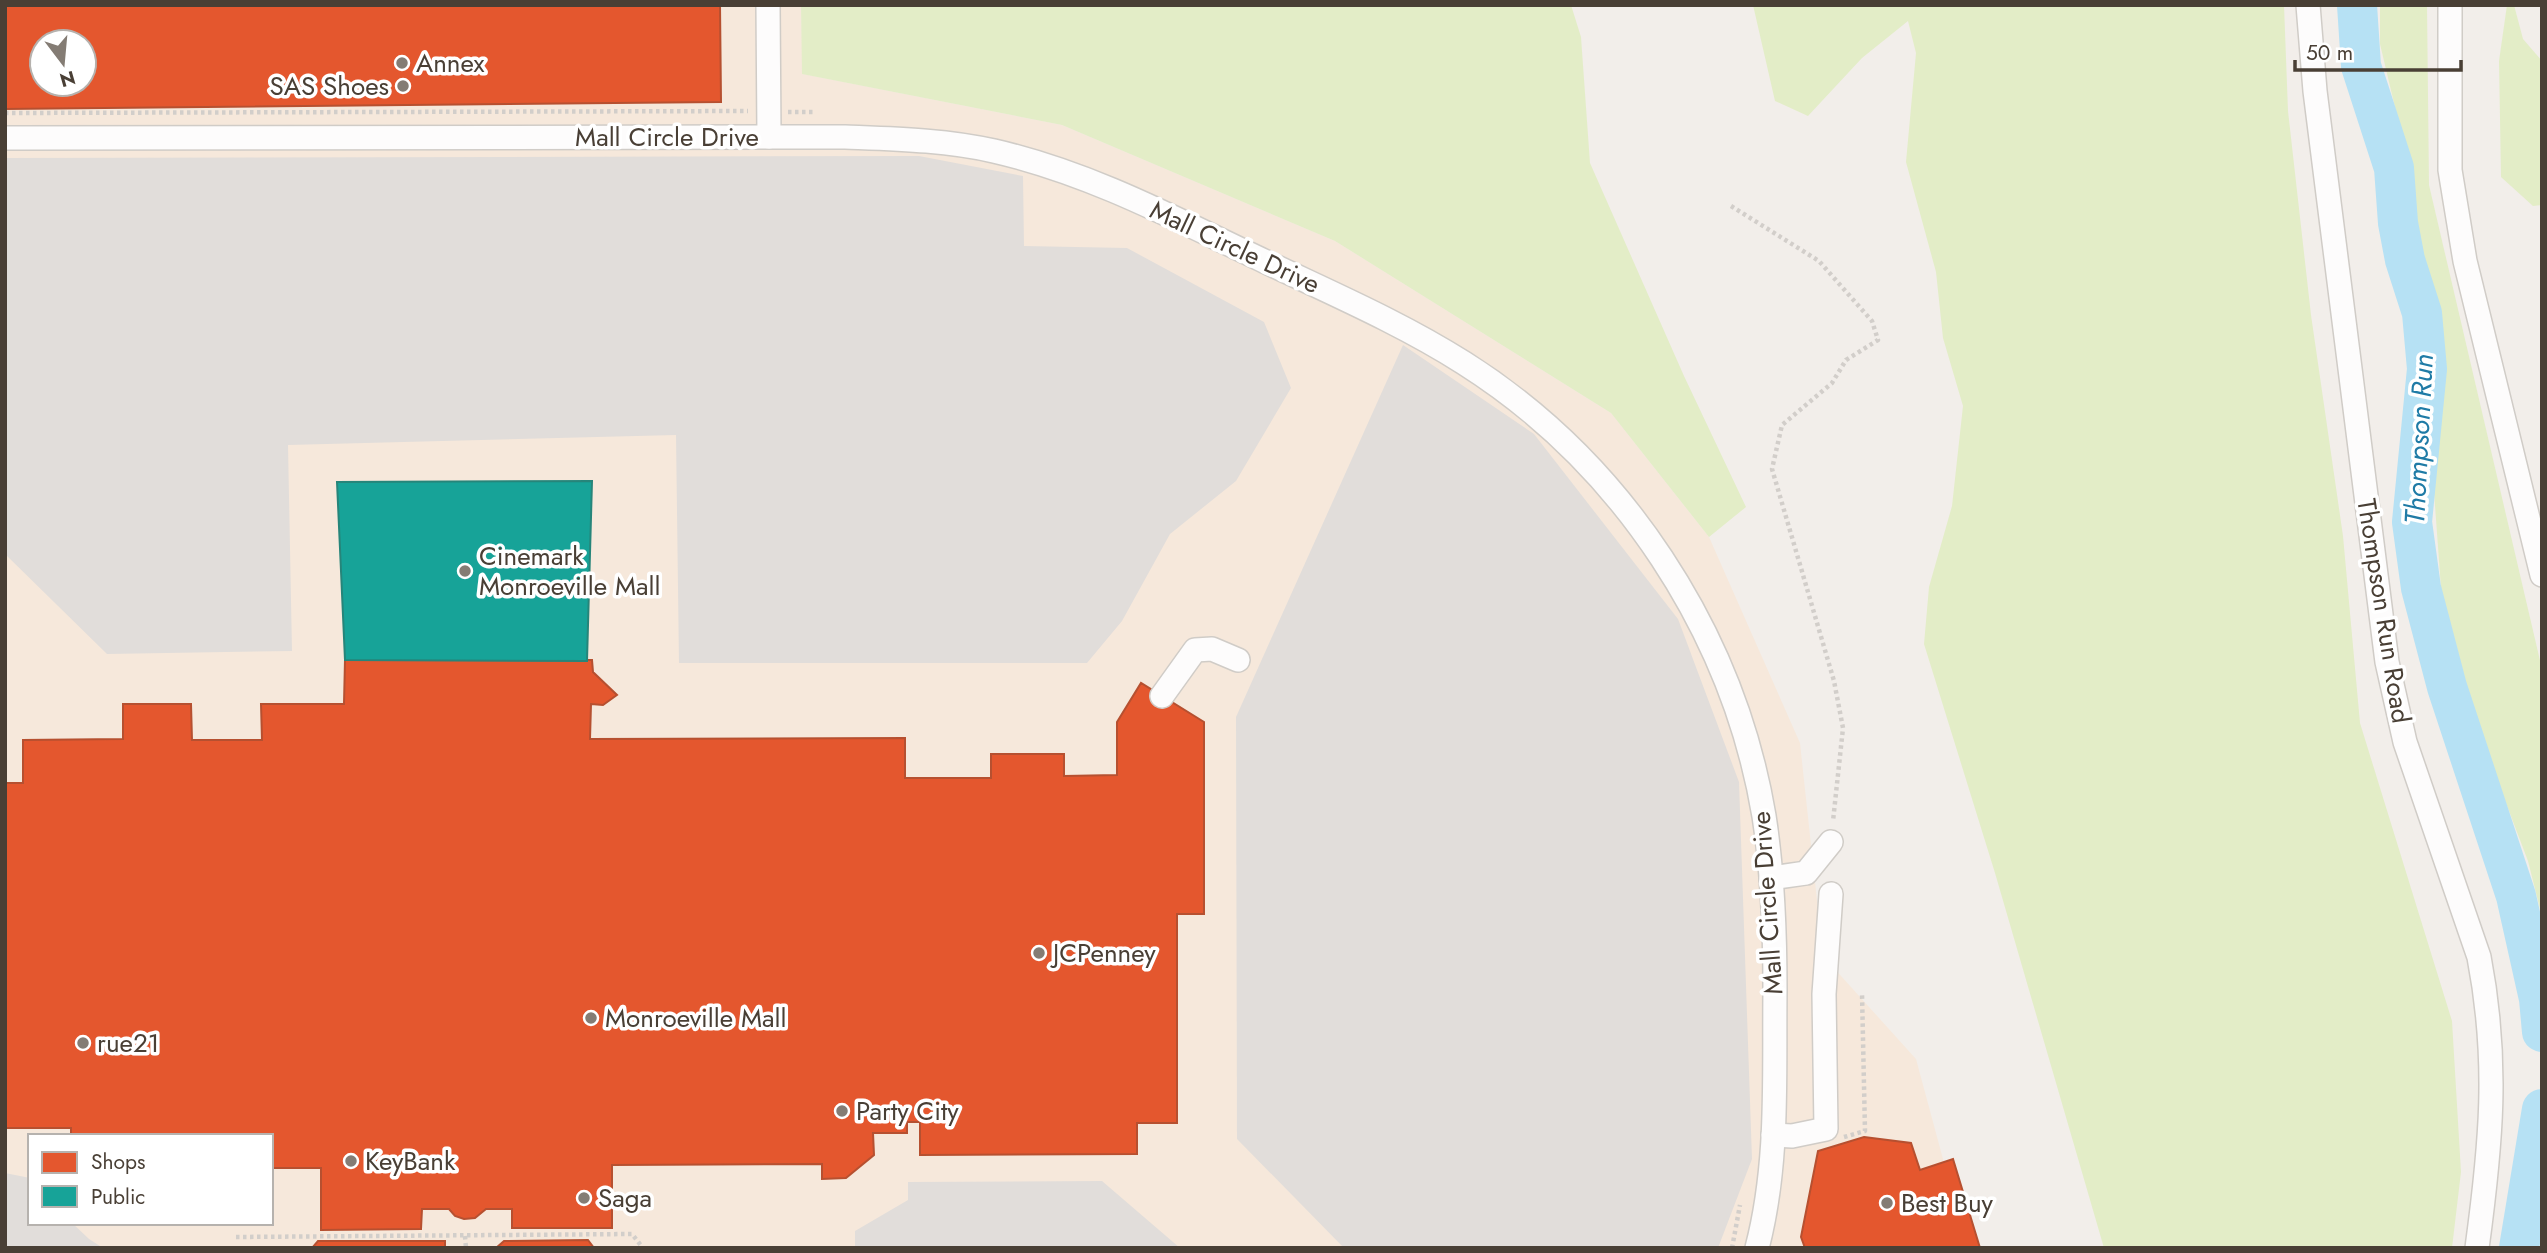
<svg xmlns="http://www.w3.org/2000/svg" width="2547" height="1253" viewBox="0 0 2547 1253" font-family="Jost,sans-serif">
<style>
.commercial{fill:#f6e8db;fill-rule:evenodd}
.green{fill:#e3edc7}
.parking{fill:#e1ddda}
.shops{fill:#e4572e;stroke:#b65030;stroke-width:2;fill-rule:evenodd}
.public{fill:#17a398;stroke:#26857a;stroke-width:2}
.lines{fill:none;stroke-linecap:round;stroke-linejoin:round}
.river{stroke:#b6e1f4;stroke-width:40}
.minor-casing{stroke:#d0ccc7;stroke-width:26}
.path{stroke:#d2ceca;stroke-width:4.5;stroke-dasharray:3.5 3.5;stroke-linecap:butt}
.minor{stroke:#fdfcfc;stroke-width:23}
.poi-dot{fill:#847c74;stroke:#fff;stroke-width:2.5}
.labels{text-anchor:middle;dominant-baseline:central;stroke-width:7;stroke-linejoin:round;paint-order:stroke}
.poi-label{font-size:26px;fill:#493f35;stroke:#fff;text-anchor:start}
.street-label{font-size:26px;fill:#493f35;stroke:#fff}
.water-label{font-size:28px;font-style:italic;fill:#1f7ba6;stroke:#fff}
</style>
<rect width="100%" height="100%" fill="#f2eeea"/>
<path class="commercial" d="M5 5H801L803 74 1062 125 1335 241 1611 413 1709 537 1800 743 1823 956 1916 1059 1967 1248H5ZM42 42H84V84H42ZM30 1136H271V1223H30Z"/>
<g class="green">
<path d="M801 5H1571L1581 37 1590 163 1684 376 1746 507 1709 537 1611 413 1335 241 1062 125 802 74Z"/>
<path d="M1753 5H2284L2288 111 2311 315 2343 536 2360 723 2452 1021 2461 1172 2452 1248H2104L1995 873 1924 644 1929 587 1952 506 1963 406 1943 338 1936 272 1906 162 1916 53 1908 21 1862 58 1808 116 1775 101Z"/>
<path d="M2380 5H2427L2429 185 2542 669V917L2528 861 2479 732 2441 588 2433 478 2445 376 2415 224 2403 141 2380 44Z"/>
<path d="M2507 5H2514L2523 39 2542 61V205L2533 206 2501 177 2499 61Z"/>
</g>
<g class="parking">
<path d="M919 156 1023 176 1024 246 1127 248 1264 322 1291 388 1236 481 1170 534 1122 621 1087 663H679L676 435 288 445 292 651 107 654 5 554V158Z"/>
<path d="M1403 345 1534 434 1678 619 1739 782 1752 1159 1718 1248H1344L1237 1139 1236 717Z"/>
<path d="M5 1173 30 1178V1223H72L89 1239 103 1248H5Z"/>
<path d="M1102 1181 1180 1248H855V1231L908 1200V1182Z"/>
</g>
<g class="shops">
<path d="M5 5H720L721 102 5 109ZM42 42H84V84H42Z"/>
<path d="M345 660H592L593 672 617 695 603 705 591 704 590 739 905 738V778H991V754H1064V776L1117 775V722L1141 683 1204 722V914H1177V1123H1137V1154L920 1155V1122H907V1133H873L874 1155 846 1178 822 1179V1164L612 1165V1228H512V1209H486L475 1218 464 1219 455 1216 449 1209H422L421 1229 321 1230V1168H271V1136H71V1128H5V783H23V740L123 739V704H191L192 740H262L261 704H344Z"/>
<path d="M1864 1137 1911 1143 1920 1170 1953 1159 1980 1248H1805L1801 1237 1818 1151Z"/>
<path d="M588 1240 594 1248H496L504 1241Z"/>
<path d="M318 1241H445V1248H312Z"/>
</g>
<path class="public" d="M592 481 587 661 345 660 337 482Z"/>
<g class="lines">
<g class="river">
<path d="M2357 5 2361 66 2394 168 2398 223 2405 260 2422 313 2427 369 2412 522 2421 588 2447 687 2516 896 2539 999 2542 1032"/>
<path d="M2519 1248 2542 1109"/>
</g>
<defs>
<g id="minor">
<path d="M768 5 769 137"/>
<path d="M2308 5 2315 91 2387 662 2405 742 2479 957C2499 1061 2491 1145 2477 1248"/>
<path d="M2450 5V170L2465 261 2542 575"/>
<path d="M5 138 845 137C895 139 945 140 994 151 1090 173 1176 219 1264 261 1331 293 1401 323 1464 363 1622 463 1733 632 1764 816 1773 873 1775 933 1775 991 1774 1077 1779 1164 1757 1248"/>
<path d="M1162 696 1195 650 1212 649 1238 660"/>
<path d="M1771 878 1806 873 1831 842"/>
<path d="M1773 1135 1792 1136 1826 1129 1824 994 1831 894"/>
</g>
</defs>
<use href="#minor" class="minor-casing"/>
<g class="path">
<path d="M788 112H815"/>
<path d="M5 113 748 111"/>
<path d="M1731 206 1819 261 1872 321 1878 340 1846 360 1832 383 1782 425 1772 469 1834 681 1843 728 1833 821"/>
<path d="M1844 1137 1865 1131 1862 993"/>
<path d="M465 1236 466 1248"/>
<path d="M236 1237 632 1234 643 1248"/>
<path d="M1732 1248 1740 1205"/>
</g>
<use href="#minor" class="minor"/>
</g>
<g class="poi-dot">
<circle cx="402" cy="63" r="7"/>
<circle cx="403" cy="86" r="7"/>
<circle cx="465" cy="571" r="7"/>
<circle cx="1039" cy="953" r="7"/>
<circle cx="591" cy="1018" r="7"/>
<circle cx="83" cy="1043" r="7"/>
<circle cx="842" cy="1111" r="7"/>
<circle cx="351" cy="1161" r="7"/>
<circle cx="584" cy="1198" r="7"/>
<circle cx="1887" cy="1203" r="7"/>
</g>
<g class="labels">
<g class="poi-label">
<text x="416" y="63">Annex</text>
<text x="389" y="86" text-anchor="end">SAS Shoes</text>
<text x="479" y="556">Cinemark<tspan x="479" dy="30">Monroeville Mall</tspan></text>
<text x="1053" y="953">JCPenney</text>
<text x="605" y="1018">Monroeville Mall</text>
<text x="97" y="1043">rue21</text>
<text x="856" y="1111">Party City</text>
<text x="365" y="1161">KeyBank</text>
<text x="598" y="1198">Saga</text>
<text x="1901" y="1203">Best Buy</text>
</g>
<g class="street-label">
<text x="667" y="137">Mall Circle Drive</text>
<text transform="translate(1235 247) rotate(25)">Mall Circle Drive</text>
<text transform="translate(2384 611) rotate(81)">Thompson Run Road</text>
<text transform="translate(1767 903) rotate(-94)">Mall Circle Drive</text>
</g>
<g class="water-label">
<text transform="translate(2419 439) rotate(-87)">Thompson Run</text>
</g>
</g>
<rect width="2547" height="1253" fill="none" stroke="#493f35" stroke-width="14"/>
<rect x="28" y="1134" width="245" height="91" fill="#ffffff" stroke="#b6b2ae" stroke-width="2"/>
<rect x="42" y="1152" width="35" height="21" fill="#e4572e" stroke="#b6b2ae" stroke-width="2"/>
<text x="91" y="1169" font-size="21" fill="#493f35">Shops</text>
<rect x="42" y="1186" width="35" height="21" fill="#17a398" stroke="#b6b2ae" stroke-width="2"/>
<text x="91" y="1204" font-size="21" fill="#493f35">Public</text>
<g transform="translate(63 63) rotate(164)"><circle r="33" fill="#ffffff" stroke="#b6b2ae" stroke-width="2"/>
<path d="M0-5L12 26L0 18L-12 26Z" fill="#847c74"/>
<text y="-10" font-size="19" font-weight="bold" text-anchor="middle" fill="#493f35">N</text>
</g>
<path d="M2295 60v10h166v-10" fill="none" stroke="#493f35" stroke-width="3.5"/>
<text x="2306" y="60" font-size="21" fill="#493f35" stroke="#ffffff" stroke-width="5" paint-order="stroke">50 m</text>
</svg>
